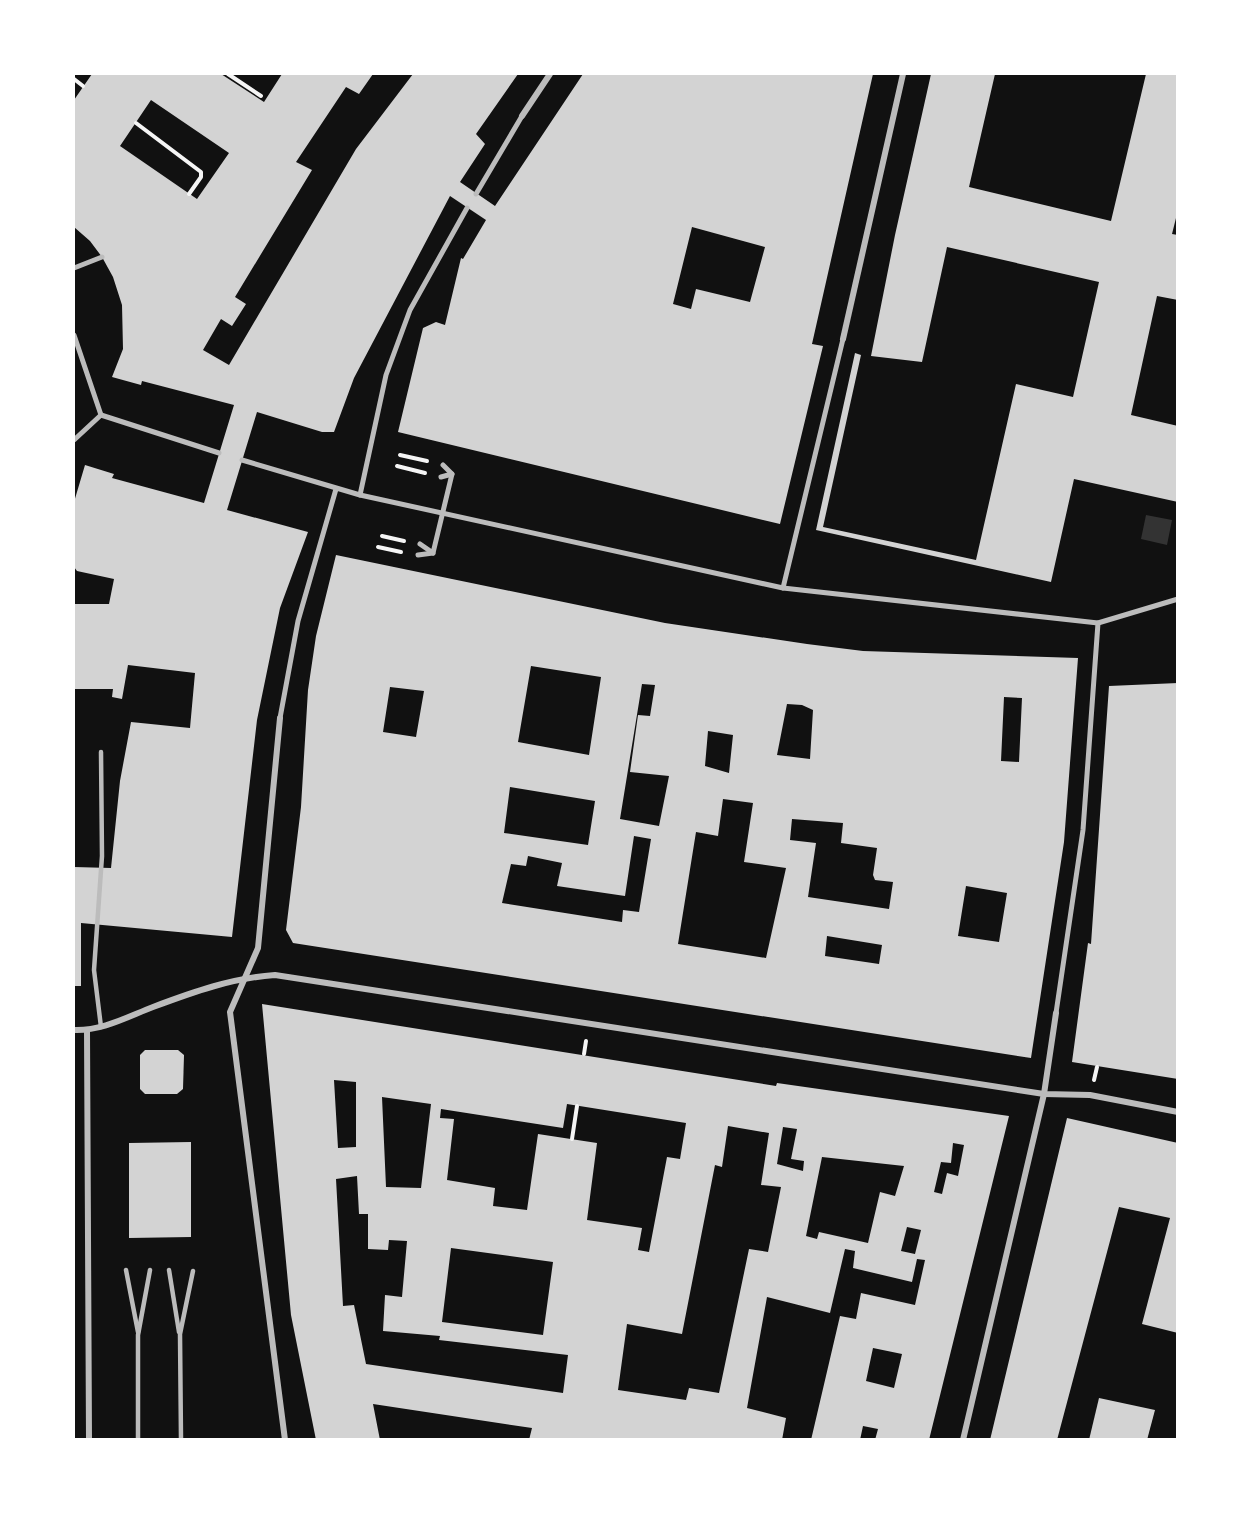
<svg xmlns="http://www.w3.org/2000/svg" width="1251" height="1513" viewBox="0 0 1251 1513" font-family="Barlow,sans-serif">
<style>
.water{fill:#333}
.building{fill:#d3d3d3;fill-rule:evenodd}
.lines{fill:none;stroke-linecap:round;stroke-linejoin:round}
.path{stroke:#f5f5f5;stroke-width:4}
.service{stroke:#bcbcbc;stroke-width:4.5}
.pedestrian{stroke:#bcbcbc;stroke-width:5}
.minor{stroke:#bcbcbc;stroke-width:6}
</style>
<rect width="100%" height="100%" fill="#111"/>
<path class="water" d="M1146 515 1172 520 1167 545 1141 539Z"/>
<g class="building">
<path d="M92 74H221L264 102 282 74H373L359 94 346 87 296 162 312 170 235 297 246 304 232 326 221 319 203 350 229 365 356 149 413 74H518L476 134 485 144 460 182 495 206 583 74H873L812 344 823 346 780 524 398 432 423 328 436 322 445 325 461 258 463 259 486 220 450 196 354 378 334 432H322L257 412 227 510 308 532 280 608 257 720 232 937 81 923V986H74V867L111 868 120 781 131 722 190 728 195 673 128 665 122 699 112 697 113 689H74V604H109L114 579 77 571 74 567V502L85 465 114 474 112 478 204 503 234 405 142 381 141 385 112 377 123 349 122 305 113 277 102 257 90 241 74 227V100ZM151 100 229 153 197 199 120 146ZM692 227 765 247 750 302 696 289 691 309 673 304Z"/>
<path d="M931 74H995L969 187 1111 221 1146 74H1178V210L1172 234 1178 235V300L1157 296 1131 415 1178 426V502L1074 479 1051 582 816 530 855 353 861 355 823 527 976 560 1016 384 1073 397 1099 282 947 247 922 362 871 356 895 235Z"/>
<path d="M336 555 665 623 807 644 863 651 1078 658 1064 842 1031 1058 293 943 286 930 301 807 308 690 316 636ZM531 666 601 677 589 755 518 742ZM642 684 655 685 650 716 638 715 630 772 669 776 659 826 620 819ZM390 687 424 691 416 737 383 732ZM1004 697 1022 698 1019 762 1001 761ZM787 704 802 705 813 710 810 759 777 755ZM708 731 733 735 729 773 705 766ZM510 787 595 801 588 845 504 833ZM723 799 753 803 744 862 786 868 766 958 678 944 696 832 718 836ZM792 819 843 823 841 843 877 848 873 875 875 880 893 882 889 909 808 897 816 843 790 840ZM634 836 651 839 639 912 623 910 622 922 502 903 511 864 526 866 528 856 562 863 557 886 625 896ZM966 886 1007 893 999 942 958 936ZM827 936 882 945 879 964 825 956Z"/>
<path d="M1178 683V1079L1072 1062 1088 943 1091 944 1109 686Z"/>
<path d="M262 1004 776 1086 777 1083 1009 1116 929 1440H875L878 1429 863 1426 860 1440H811L840 1316 856 1319 861 1293 915 1305 925 1260 917 1259 912 1282 853 1268 855 1251 845 1249 830 1313 767 1297 747 1408 786 1418 782 1440H529L532 1428 373 1404 380 1440H316L291 1315ZM334 1080 356 1082V1147L338 1148ZM382 1097 431 1104 421 1188 386 1187ZM567 1104 686 1123 680 1159 667 1157 649 1252 638 1250 642 1228 587 1220 597 1143 538 1134 527 1210 493 1206 495 1188 447 1180 454 1119 440 1118 441 1109 563 1128ZM728 1126 769 1133 761 1185 781 1187 768 1252 749 1249 719 1393 689 1388 686 1400 618 1390 627 1324 682 1334 715 1165 722 1167ZM783 1127 797 1129 791 1159 804 1161 803 1171 777 1164ZM953 1143 964 1145 958 1176 947 1173 942 1194 934 1192 941 1162 951 1163ZM822 1157 904 1166 895 1196 880 1192 868 1243 819 1232 817 1239 806 1236ZM357 1176 359 1214H368V1249L388 1250 389 1240 407 1241 402 1297 385 1295 383 1331 440 1336 439 1340 568 1355 563 1393 366 1364 354 1305 343 1306 336 1179ZM907 1227 921 1230 915 1254 901 1251ZM451 1248 553 1262 543 1335 442 1322ZM873 1348 902 1354 894 1388 866 1381Z"/>
<path d="M145 1050H178L184 1055 183 1089 177 1094H145L140 1089V1055Z"/>
<path d="M1067 1118 1178 1143V1333L1142 1324 1170 1218 1119 1207 1057 1440H990Z"/>
<path d="M191 1142V1237L129 1238V1143Z"/>
<path d="M1099 1398 1155 1410 1147 1440H1089Z"/>
</g>
<g class="lines">
<g class="path">
<path d="M228 74 261 96"/>
<path d="M74 79 83 86"/>
<path d="M136 123 201 172V177L189 194"/>
<path d="M400 455 427 461"/>
<path d="M397 466 425 473"/>
<path d="M382 536 404 541"/>
<path d="M378 547 401 552"/>
<path d="M584 1054 586 1041"/>
<path d="M1094 1080 1097 1067"/>
<path d="M572 1139 577 1106"/>
</g>
<g class="service">
<path d="M101 752 102 856 94 970 101 1027"/>
<path d="M126 1270 138 1332"/>
<path d="M169 1270 179 1332"/>
<path d="M138 1440V1335L150 1270"/>
<path d="M181 1440 180 1334 193 1271"/>
</g>
<g class="pedestrian">
<path d="M476 194 522 116"/>
<path d="M74 268 102 257"/>
<path d="M74 335 101 415 74 440"/>
<path d="M101 415 219 453"/>
<path d="M242 460 360 495 783 588 1098 623 1178 599"/>
<path d="M441 477 452 474"/>
<path d="M360 495 386 375 410 310 467 208"/>
<path d="M420 544 433 553 452 474 443 465"/>
<path d="M418 555 433 553"/>
<path d="M783 588 843 339"/>
<path d="M280 718 298 621 336 489"/>
<path d="M1056 1013 1083 830 1098 623"/>
</g>
<g class="minor">
<path d="M522 116 550 74"/>
<path d="M843 339 903 74"/>
<path d="M280 718 258 948 230 1012 285 1440"/>
<path d="M74 1030C102 1031 127 1017 153 1007 193 992 232 978 275 975L1044 1094 1090 1095 1178 1112"/>
<path d="M87 1030 89 1440"/>
<path d="M963 1440 1044 1094 1056 1013"/>
</g>
</g>
<rect width="1251" height="1513" fill="none" stroke="#ffffff" stroke-width="150"/>
</svg>
